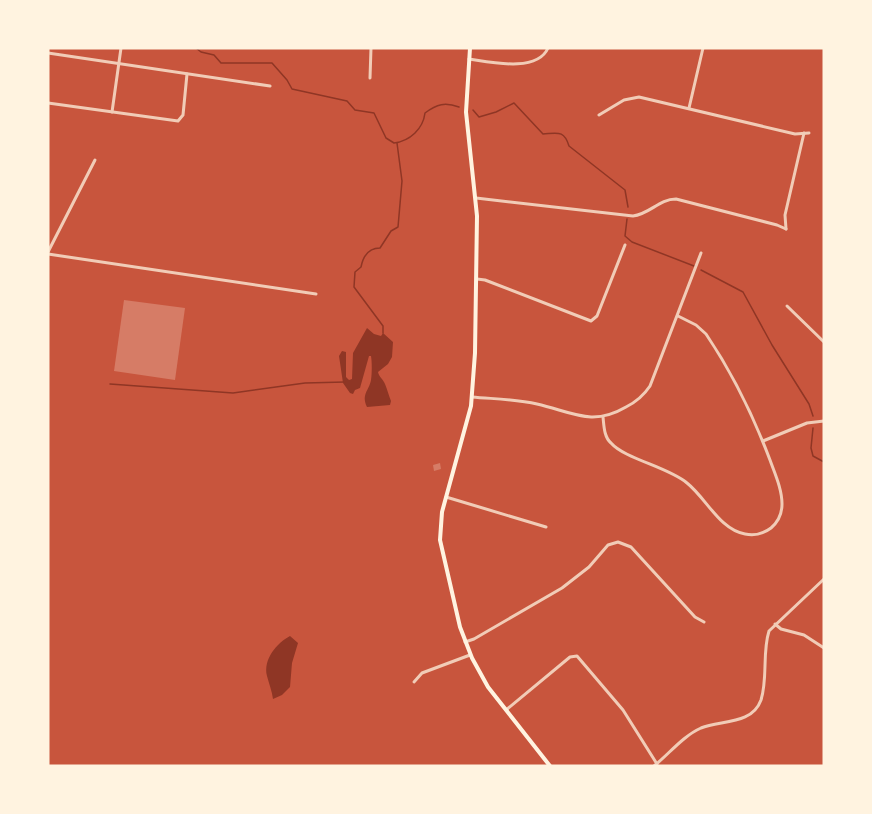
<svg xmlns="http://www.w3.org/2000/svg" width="872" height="814" viewBox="0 0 872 814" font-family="Barlow,sans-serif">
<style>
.water{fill:#8f3625}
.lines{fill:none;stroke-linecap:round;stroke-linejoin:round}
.stream{stroke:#8f3625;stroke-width:1.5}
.building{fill:#d67c66}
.minor{stroke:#f1ccb7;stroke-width:3}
.secondary{stroke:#fff3e0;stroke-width:4}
</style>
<rect width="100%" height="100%" fill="#c8553d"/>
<g class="water">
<path d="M367 328 374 334 381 336 383 333 393 342 392 357 388 364 378 372C379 377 383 379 385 384 387 389 389 396 391 401L390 405 367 407C361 394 369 391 371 380 372 373 372 362 371 356H369L360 388 355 390 353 394 350 393 343 383 339 356 342 351 346 352V377L349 380 352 379 353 353Z"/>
<path d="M290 636 298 643 292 663 290 687 282 695 273 699C272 691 269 684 267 676 263 659 277 643 290 636Z"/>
</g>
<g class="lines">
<g class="stream">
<path d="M196 48 201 52 214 55 221 63H272L287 80 292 89 347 101 355 110 374 113 386 138 394 143C410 141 423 129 425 113 437 104 445 102 459 107"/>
<path d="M473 110 479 117 496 112 514 103 543 134C558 133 564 130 569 146L625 190 628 207"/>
<path d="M627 219 625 236 632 242 694 266"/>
<path d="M701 270 743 292 772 345 809 404 813 416"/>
<path d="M383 333V326L354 287 355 272 361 267C363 257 368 248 380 248L391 231 398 227 402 181 397 143"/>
<path d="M110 384 233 393 305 383 345 382"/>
<path d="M813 428 811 448 813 456 824 462"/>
</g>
</g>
<g class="building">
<path d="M124 300 185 308 175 380 114 371Z"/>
<path d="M440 463 441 469 434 471 433 465Z"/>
</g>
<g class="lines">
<g class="minor">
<path d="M48 53 270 86"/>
<path d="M469 59C490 62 537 73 548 48"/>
<path d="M370 78 371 48"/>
<path d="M48 103 178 121 183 115 187 74"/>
<path d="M689 108 703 48"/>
<path d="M112 112 121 48"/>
<path d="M599 115 624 100 639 97 795 134 809 133"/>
<path d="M476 198 633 216C650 214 659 199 676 199L777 225 786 229"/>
<path d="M786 229 785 215 804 133"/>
<path d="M48 252 95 160"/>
<path d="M48 254 316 294"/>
<path d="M477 279 485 280 591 321 597 316 625 245"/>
<path d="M787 306 824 342"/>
<path d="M472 397C494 399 516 399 537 404 572 412 592 427 626 407 636 402 644 395 650 386L701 253"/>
<path d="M603 417C604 426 604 437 611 443 625 459 668 467 687 483 706 498 720 530 745 534 754 536 763 534 771 528 778 522 782 513 782 504 782 489 775 474 770 460 753 415 733 374 706 334L696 325 678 316"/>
<path d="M763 441 807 423 824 421"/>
<path d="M446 497 546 527"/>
<path d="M775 624 781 629 804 635 824 648"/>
<path d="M465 642 474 639 562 588 589 567 608 545 618 542 631 547 695 617 704 622"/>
<path d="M414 682 422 673 470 655"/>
<path d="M506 710 570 657 577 656 623 710 657 764"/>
<path d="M654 766C669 754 683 736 701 728 721 720 752 725 761 700 768 678 762 653 769 631L824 579"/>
</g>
<path class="secondary" d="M470 48 466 112 477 216 475 353 471 406 442 512 440 540 460 627 472 658 488 687 550 766"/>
</g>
<rect width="872" height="814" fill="none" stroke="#fff3e0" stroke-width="99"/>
</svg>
